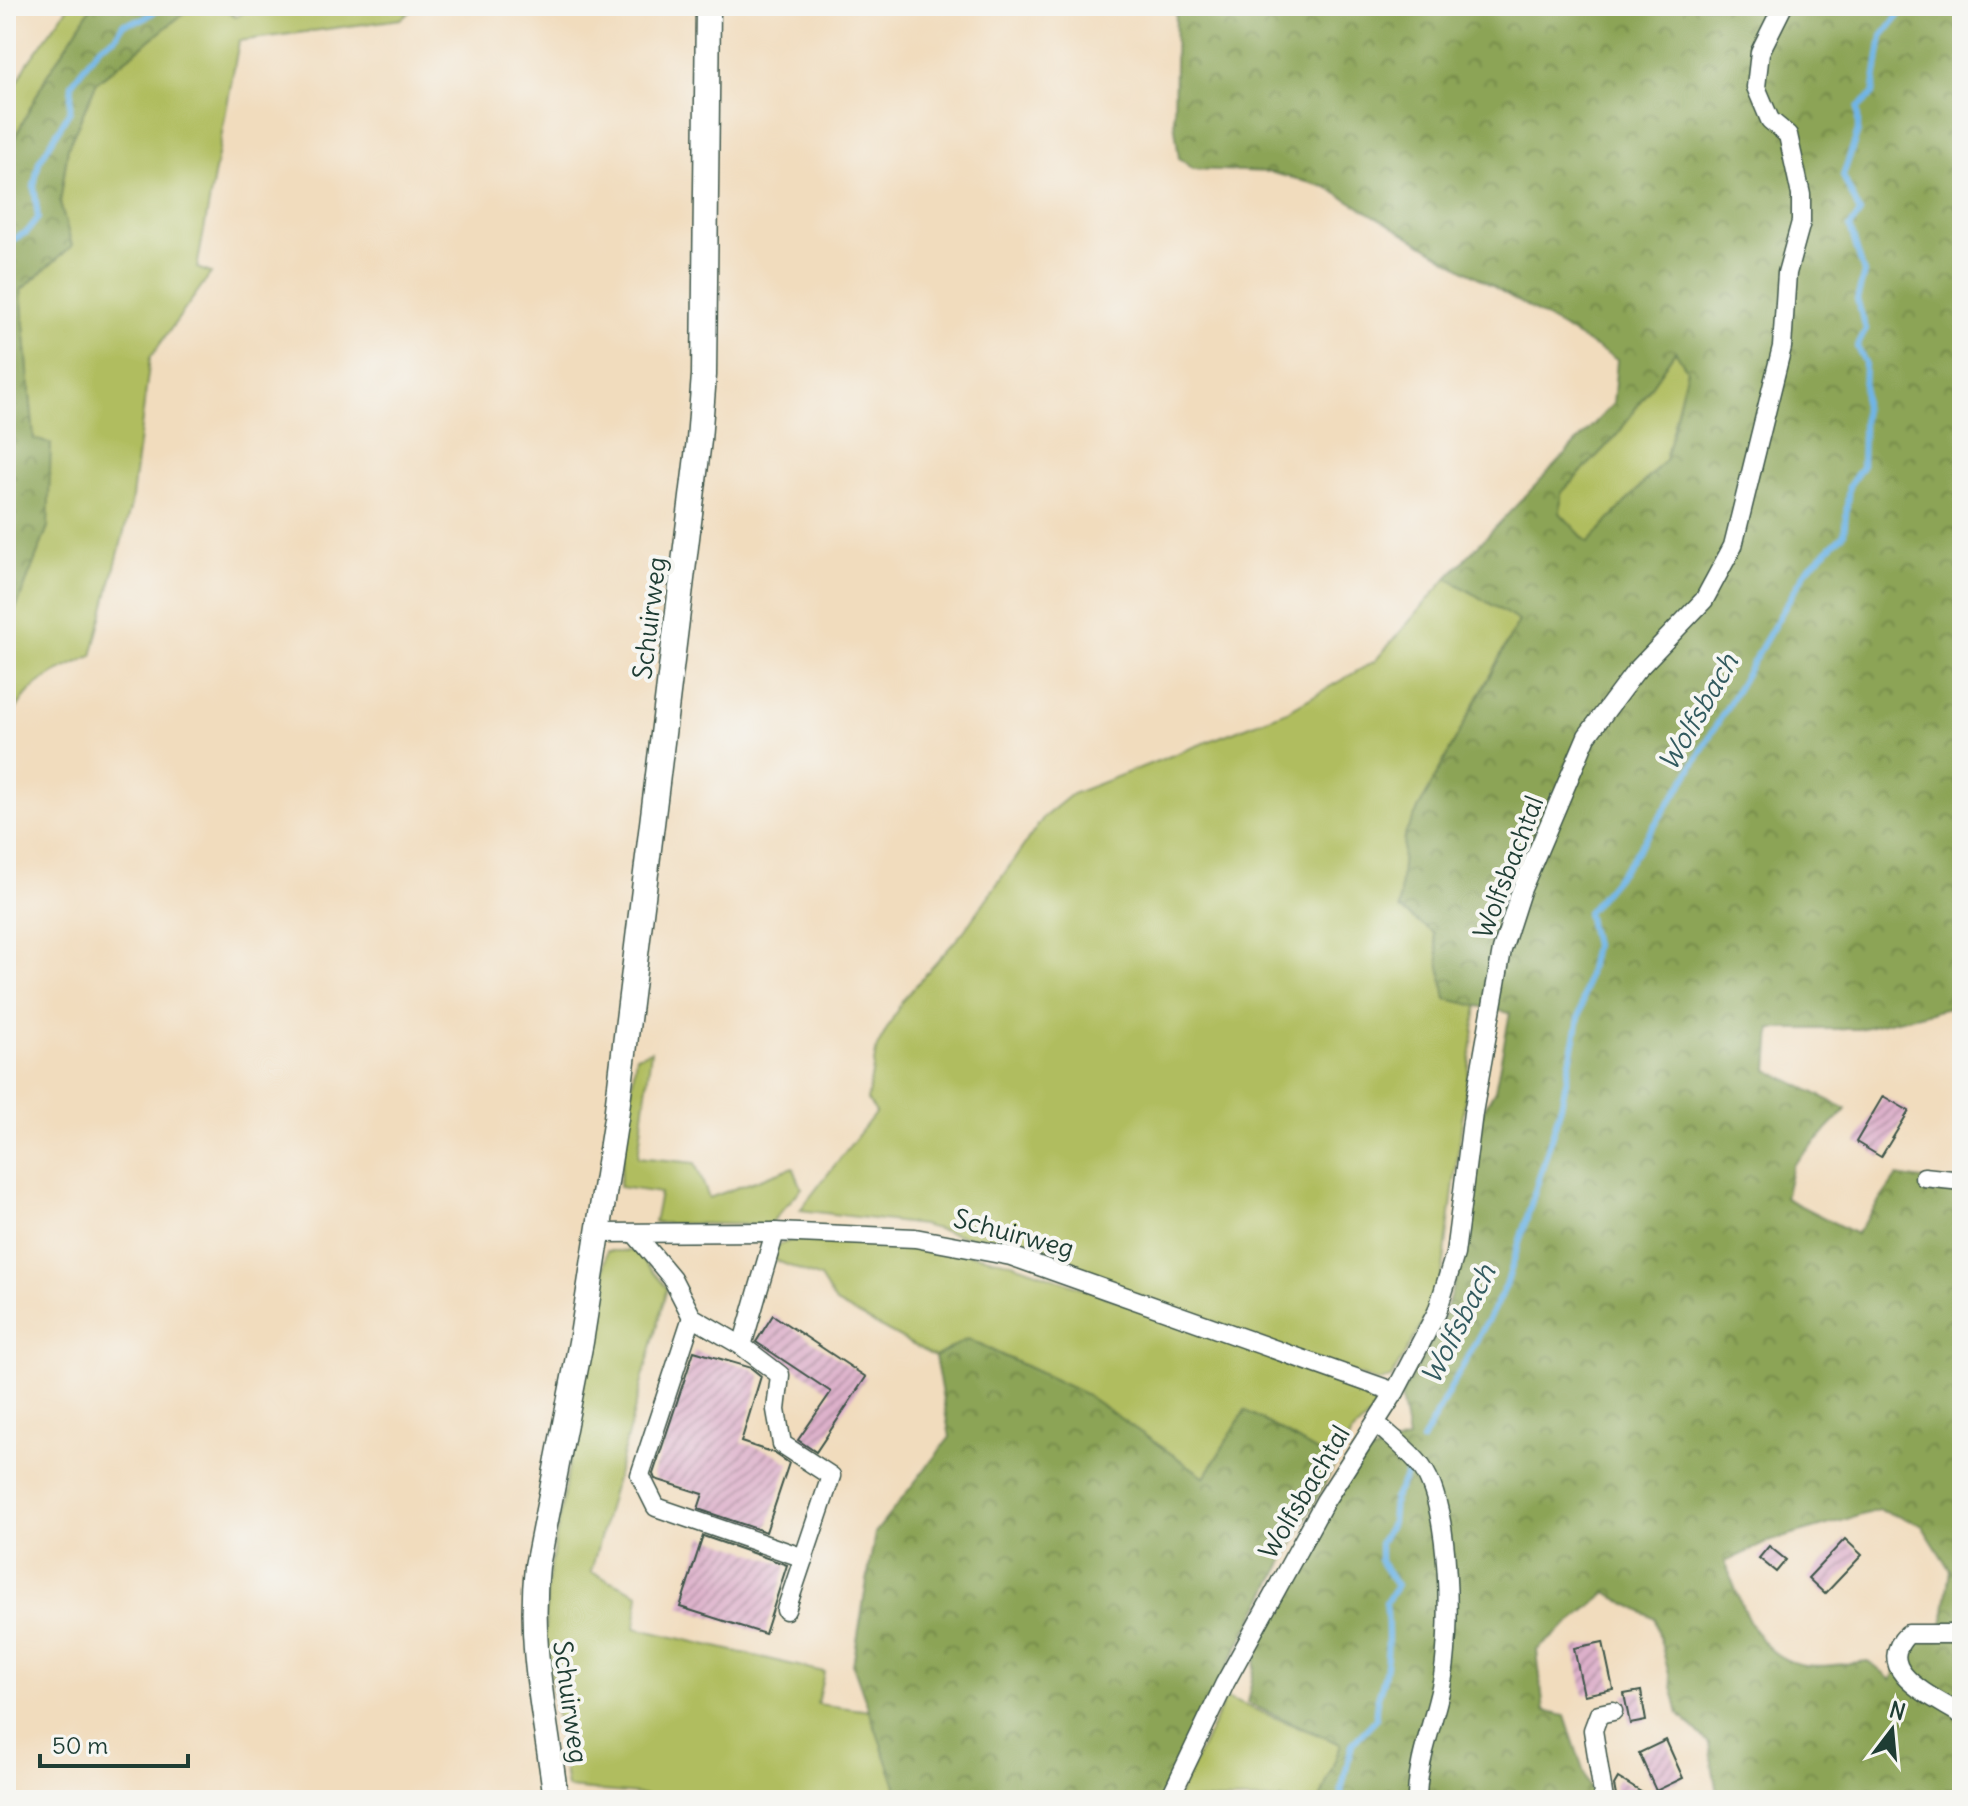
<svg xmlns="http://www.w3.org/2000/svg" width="1968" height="1806" viewBox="0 0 1968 1806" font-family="Delius,sans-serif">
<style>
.grass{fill:#b0bd5f;stroke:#687d4a;stroke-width:2}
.forest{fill:url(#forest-crowns);stroke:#567045;stroke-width:2;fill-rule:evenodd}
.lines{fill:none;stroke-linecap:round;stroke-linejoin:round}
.stream{stroke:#70b5e6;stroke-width:6}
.building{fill:url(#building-hatch)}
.minor-casing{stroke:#3e5549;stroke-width:21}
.major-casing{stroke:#3e5549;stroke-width:27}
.minor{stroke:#fff;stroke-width:18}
.major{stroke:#fff;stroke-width:24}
.labels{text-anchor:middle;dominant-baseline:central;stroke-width:8;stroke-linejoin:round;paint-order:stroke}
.street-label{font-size:26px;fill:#1f3d34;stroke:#f6f6f2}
.water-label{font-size:28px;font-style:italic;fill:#335b60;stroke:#f6f6f2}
</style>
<defs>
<pattern id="forest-crowns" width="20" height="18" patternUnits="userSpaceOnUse" patternTransform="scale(2)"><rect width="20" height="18" fill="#8ca456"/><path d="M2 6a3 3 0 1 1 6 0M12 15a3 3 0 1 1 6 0" fill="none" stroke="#728748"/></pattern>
<pattern id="building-hatch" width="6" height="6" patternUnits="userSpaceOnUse" patternTransform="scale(2)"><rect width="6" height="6" fill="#ddb0ca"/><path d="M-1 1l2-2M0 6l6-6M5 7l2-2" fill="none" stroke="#b390a5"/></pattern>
</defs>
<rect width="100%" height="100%" fill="#f6f6f2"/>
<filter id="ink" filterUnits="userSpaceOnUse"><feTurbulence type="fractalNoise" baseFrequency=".0125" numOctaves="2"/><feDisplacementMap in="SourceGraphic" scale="16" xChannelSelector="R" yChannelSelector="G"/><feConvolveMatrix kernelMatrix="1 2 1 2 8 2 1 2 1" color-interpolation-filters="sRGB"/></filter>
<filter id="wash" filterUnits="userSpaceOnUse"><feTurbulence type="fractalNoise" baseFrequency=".006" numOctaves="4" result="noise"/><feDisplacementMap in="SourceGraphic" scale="32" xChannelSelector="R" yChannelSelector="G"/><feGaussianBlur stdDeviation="1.8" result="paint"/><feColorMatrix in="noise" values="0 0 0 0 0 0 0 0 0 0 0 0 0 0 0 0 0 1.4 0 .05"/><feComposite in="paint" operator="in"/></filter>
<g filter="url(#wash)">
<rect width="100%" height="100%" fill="#f1dcbd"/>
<g class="grass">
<path d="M69 6H92L46 77 6 155V105L27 64Z"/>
<path d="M193 6H223L236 17 254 6H418L401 19 239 41 197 268 211 273 150 358 131 505 92 656C47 676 23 684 6 732V634L48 527 34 439 21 290 72 246 60 203 68 147 97 82Z"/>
<path d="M1676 350 1687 369 1665 460 1588 543 1560 513 1561 493 1618 434Z"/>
<path d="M1447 578 1519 621 1404 836 1399 909 1434 933 1446 998 1477 1005 1443 1269 1434 1303 1391 1378 1377 1382 1014 1250 922 1225 800 1210 876 1112 867 1100 877 1047 902 1001 964 931 1044 817 1072 794 1287 711 1375 661Z"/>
<path d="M651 1051 638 1157 695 1163 709 1198 793 1167 802 1188 769 1225 654 1223 660 1193 619 1187 636 1056Z"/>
<path d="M794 1239 920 1244 1009 1262 1277 1357 1377 1397 1379 1408 1351 1434 1336 1463 1245 1410 1205 1477 1085 1394 968 1339 935 1357 836 1303 820 1278 772 1259 779 1245Z"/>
<path d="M607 1251H635L667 1288 591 1572 639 1594 635 1628 824 1672 817 1704 870 1711 901 1800H709L567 1788 545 1640 547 1587Z"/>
<path d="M1226 1698 1341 1744 1320 1800H1176Z"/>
</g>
<g class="forest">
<path d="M92 6H193L97 82 68 147 60 203 72 246 21 290 34 439 51 444 48 527 6 634V155L46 77Z"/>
<path d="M1176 6H1962V1005L1859 1029H1771L1768 1070 1847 1109 1793 1165 1785 1198 1856 1234 1897 1176 1962 1186V1800H1718L1709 1744 1679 1714 1655 1619 1607 1593 1537 1650 1544 1711 1565 1716 1593 1800H1320L1341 1744 1247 1703 1262 1630 1334 1496 1368 1454 1408 1439 1401 1396 1442 1322 1462 1258 1480 1117 1495 1090 1510 1013 1446 999 1434 933 1399 909 1404 836 1519 621 1447 578 1613 404 1617 360 1326 187 1269 172 1193 169 1179 158 1174 121ZM1675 351 1687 370 1665 460 1588 543 1560 513 1561 493 1618 434ZM1879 1510 1921 1524 1950 1570 1940 1640 1911 1638 1891 1680 1868 1661C1848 1663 1825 1668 1805 1665 1754 1658 1742 1603 1725 1562L1768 1542Z"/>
<path d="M967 1339 1085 1394 1205 1477 1245 1410 1336 1463 1205 1709 1162 1800H901L853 1665 875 1533 950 1437 935 1357Z"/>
</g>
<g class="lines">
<g class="stream">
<path d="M6 243 27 232 38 218 34 186 39 162 70 111 72 83 100 46 116 37 123 24 142 20 163 6"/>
<path d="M1422 1441 1506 1286 1561 1106 1594 945 1587 913 1631 860 1684 781 1807 569 1844 534 1849 486 1862 467 1865 362 1857 347 1866 329 1857 300 1864 273 1850 227 1860 213 1843 176 1858 131V108L1873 94 1882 36 1899 15 1895 6"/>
<path d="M1343 1800 1341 1792 1352 1744 1376 1719C1375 1702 1379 1696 1383 1681 1389 1659 1389 1624 1386 1602L1397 1586 1380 1561V1543L1392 1522 1394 1499 1407 1473"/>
</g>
</g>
<g id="blocks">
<g class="building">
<path d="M1883 1096 1909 1111 1881 1157 1856 1142Z"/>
<path d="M773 1315 866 1377 816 1452 798 1440 831 1392 756 1342Z"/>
<path d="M694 1351 751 1368 761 1376 741 1442 774 1453 789 1463 766 1532 698 1509 703 1494 655 1479 653 1474Z"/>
<path d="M703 1536 787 1565 765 1634 680 1607Z"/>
<path d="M1845 1539 1862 1555 1825 1594 1808 1578Z"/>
<path d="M1769 1546 1786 1560 1776 1572 1759 1558Z"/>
<path d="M1603 1642 1613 1689 1584 1695 1574 1648Z"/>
<path d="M1641 1691 1646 1721 1630 1724 1624 1694Z"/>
<path d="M1666 1740 1683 1778 1656 1791 1639 1753Z"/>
<path d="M1618 1778 1654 1800H1622L1616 1796 1614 1785Z"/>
</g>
</g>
</g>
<g filter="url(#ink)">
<use href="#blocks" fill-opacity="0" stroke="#3e5549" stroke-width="2"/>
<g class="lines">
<defs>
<g id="minor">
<path d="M1924 1177 1962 1181"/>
<path d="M600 1233 775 1232 915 1238 1011 1256 1395 1392"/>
<path d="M636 1235 672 1278 692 1317 742 1346 780 1375 776 1410 782 1444 831 1476 786 1610"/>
<path d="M692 1317 640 1475 656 1507 804 1558"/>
<path d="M742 1346 775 1232"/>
<path d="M1377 1424C1391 1437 1409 1450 1421 1466 1452 1507 1452 1638 1441 1687 1433 1725 1417 1761 1417 1800"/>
<path d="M1962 1634H1908C1870 1671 1934 1697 1962 1715"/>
<path d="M1169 1800 1225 1683 1325 1501 1395 1392 1437 1312 1455 1254 1473 1113 1502 950 1521 891 1587 736 1635 672 1704 600 1733 546 1782 347 1787 273 1801 222V195L1788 135 1770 120 1756 87 1760 52 1783 6"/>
<path d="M1604 1800 1593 1730 1599 1714 1613 1711"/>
</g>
<path id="major" d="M556 1800C546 1718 528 1649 537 1566L581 1342 616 1118 699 440 704 375 708 6"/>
</defs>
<use href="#minor" class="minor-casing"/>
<use href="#major" class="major-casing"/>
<use href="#minor" class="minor"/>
<use href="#major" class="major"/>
</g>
</g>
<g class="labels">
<g class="street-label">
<text transform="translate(649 618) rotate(-83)">Schuirweg</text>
<text transform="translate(1508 867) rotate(-69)">Wolfsbachtal</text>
<text transform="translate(1014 1233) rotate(15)">Schuirweg</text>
<text transform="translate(1304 1492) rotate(-59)">Wolfsbachtal</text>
<text transform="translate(571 1702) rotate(82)">Schuirweg</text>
</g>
<g class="water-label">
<text transform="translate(1698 712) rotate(-60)">Wolfsbach</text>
<text transform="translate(1458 1324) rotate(-63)">Wolfsbach</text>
</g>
</g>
<rect width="1968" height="1806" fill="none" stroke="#f6f6f2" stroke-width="32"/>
<g transform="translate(1892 1730) rotate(16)" stroke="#f6f6f2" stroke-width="6" paint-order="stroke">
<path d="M0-6L14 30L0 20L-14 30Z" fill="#1f3d34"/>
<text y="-12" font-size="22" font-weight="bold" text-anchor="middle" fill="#1f3d34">N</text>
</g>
<path d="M40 1754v12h148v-12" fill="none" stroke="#1f3d34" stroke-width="4"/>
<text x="52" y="1754" font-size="24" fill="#1f3d34" stroke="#f6f6f2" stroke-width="6" paint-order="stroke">50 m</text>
</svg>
